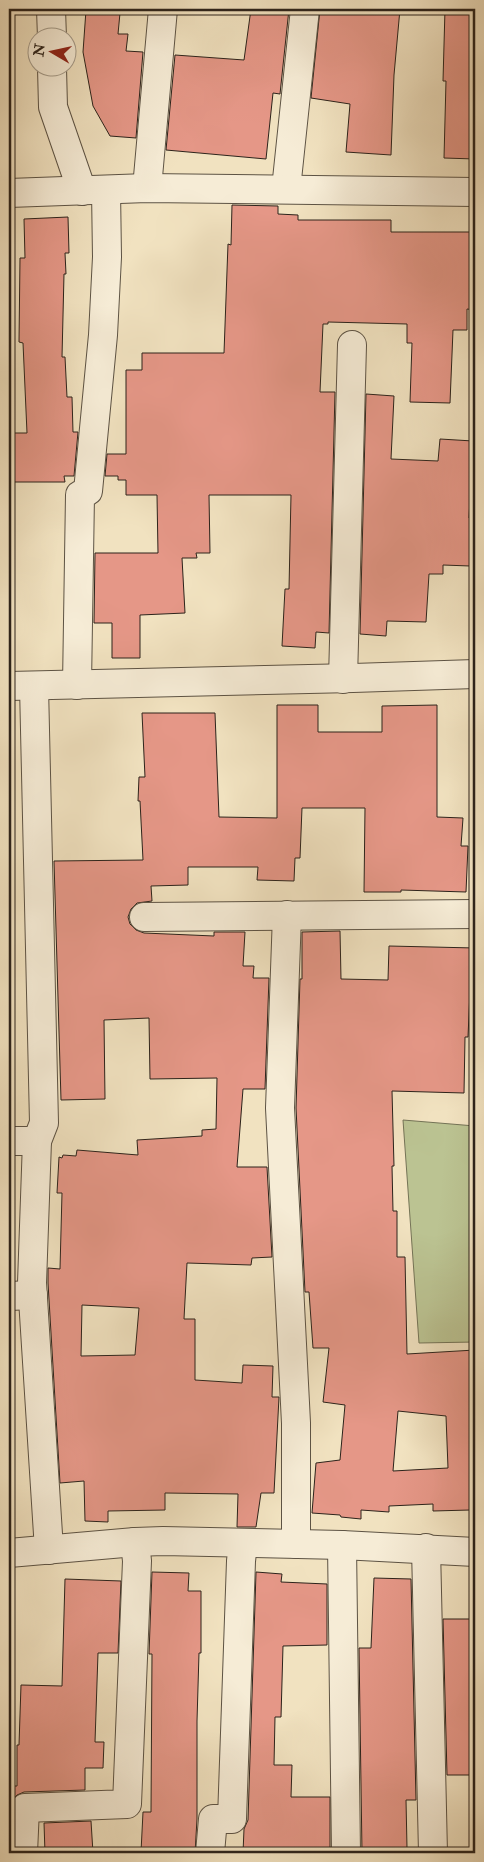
<svg xmlns="http://www.w3.org/2000/svg" width="484" height="1862" viewBox="0 0 484 1862" font-family="'IM FELL Double Pica',serif">
<style>
.green{fill:#bbc392;stroke:#747356}
.building{fill:#e59787;stroke:#2c231b;fill-rule:evenodd}
.lines{fill:none;stroke-linecap:round;stroke-linejoin:round}
.minor-casing{stroke:#5d5344;stroke-width:30}
.tertiary-casing{stroke:#5d5344;stroke-width:30}
.minor{stroke:#f6ecd6;stroke-width:28}
.tertiary{stroke:#f6ecd6;stroke-width:28}
</style>
<rect width="100%" height="100%" fill="#f1e2c0"/>
<filter id="stains"><feTurbulence type="fractalNoise" baseFrequency=".004" numOctaves="4"/><feColorMatrix values="0 0 0 0 .2 0 0 0 0 .09 0 0 0 0 .02 0 0 0 .5 -.17"/></filter>
<radialGradient id="worn" r=".72"><stop offset=".6" stop-color="#630" stop-opacity="0"/><stop offset="1" stop-color="#630" stop-opacity=".3"/></radialGradient>
<path class="green" d="M403 1120 475 1126V1342L419 1343Z"/>
<g class="building">
<path d="M251 9H289L280 94 273 93 266 159 166 150 175 55 244 60Z"/>
<path d="M320 9H400L394 75 391 155 346 152 350 104 311 98Z"/>
<path d="M445 9H475V159L444 158 446 81H443Z"/>
<path d="M86 10 120 13 118 34H128L126 51 143 52 136 138 110 136 93 106 83 52Z"/>
<path d="M232 205 278 206V214L298 215V220H391V232H475V310L467 309V330H453L450 403 410 402 412 343H407V324L328 322V324H323L320 392H335L329 633 316 632 315 648 282 646 285 589H289L291 495H209L210 553H196L197 558H182L185 613 140 615V658H112V623H94L95 553H158L157 495H126V480H118V476H105L107 454H126V370H142V353H224L228 244 231 245Z"/>
<path d="M68 217 69 253H65L66 274H64L62 357H65L67 397H72L73 432H78L74 476H64L65 482H9V433H27L23 343 19 342 20 258H25L24 219Z"/>
<path d="M366 394 394 396 391 459 438 461 440 439 473 441 469 518H472L470 566 443 565V574H429L426 622 387 621 386 636 360 634Z"/>
<path d="M277 705H318V732H382V706L437 705V817L463 818 461 846H468L466 892 401 890V892H364L365 808H302L300 858H295L294 881 257 880 258 867H188V885L151 886 152 901 137 903 131 909 128 917 130 924 136 930 144 933 214 936V932H245L243 966H254L253 978H269L265 1089H243L237 1167H267L272 1257 252 1258 251 1265 187 1263 184 1319H195V1380L242 1383 243 1365 273 1366 272 1397H279L274 1493H261L256 1527H237L238 1494 165 1493V1510L108 1511V1522L85 1521 84 1481 60 1483 48 1283V1268L60 1269 62 1193H57L59 1157 62 1158 63 1155 76 1156 77 1150 138 1155 137 1140 202 1136V1130L216 1129 217 1078 150 1079 149 1018 104 1020 105 1099 61 1100 54 861 143 860 140 801H138L139 777H145L142 713H215L219 817 277 818ZM82 1305 139 1308 135 1355 81 1356Z"/>
<path d="M340 931 341 979 388 980 389 946 475 948V991H470L468 1037H465L464 1093 392 1091 394 1166H392L393 1211H397V1257H405L407 1354 475 1350V1503H470V1510L433 1511V1504L389 1506V1512L361 1510V1519L341 1517 340 1515 312 1513 316 1463 340 1460 345 1405 323 1402 329 1348H313L309 1292H305L296 1108 300 979H302V932ZM398 1411 446 1416 448 1468 393 1471Z"/>
<path d="M152 1572 189 1573 188 1591H201V1653H199L197 1721V1819L195 1853 141 1852 143 1812H151L152 1654H149Z"/>
<path d="M256 1572 282 1574 281 1582 327 1584V1645L283 1646 281 1717H275L274 1765H292L291 1797H330V1853H243L244 1829 248 1820Z"/>
<path d="M374 1578 411 1579 416 1800H406L407 1848H390V1853H362L359 1648H371Z"/>
<path d="M65 1579 121 1581 118 1653H98L95 1742H104L103 1768H85V1790L24 1792 17 1795 12 1800 9 1812V1786H17V1745H19L21 1685 62 1686Z"/>
<path d="M443 1619H475V1775H447Z"/>
<path d="M91 1821 93 1853H45L44 1823Z"/>
</g>
<g class="lines">
<defs>
<g id="minor">
<path d="M51 9 52 38"/>
<path d="M52 68 53 107 82 191"/>
<path d="M147 188 163 9"/>
<path d="M286 189 305 9"/>
<path d="M9 193 147 188 475 192"/>
<path d="M343 679 352 345"/>
<path d="M77 685 80 495 88 491 103 335 107 257 106 190"/>
<path d="M34 686 44 1123 37 1141 32 1283 49 1550"/>
<path d="M287 915 280 1108 296 1423V1544"/>
<path d="M144 917 475 914"/>
<path d="M9 1141H37"/>
<path d="M9 1296 33 1295"/>
<path d="M342 1545 346 1853"/>
<path d="M426 1548 433 1853"/>
<path d="M9 1553 135 1542 163 1541 342 1545 475 1552"/>
<path d="M23 1853 25 1808 127 1804 137 1561 135 1542"/>
<path d="M210 1853 213 1819H232L241 1561 243 1543"/>
</g>
<path id="tertiary" d="M9 686 353 678 475 674"/>
</defs>
<use href="#minor" class="minor-casing"/>
<use href="#tertiary" class="tertiary-casing"/>
<use href="#minor" class="minor"/>
<use href="#tertiary" class="tertiary"/>
</g>
<rect width="484" height="1862" fill="none" stroke="#f1e2c0" stroke-width="30"/>
<rect x="10" y="10" width="464" height="1842" fill="none" stroke="#2c231b" stroke-width="2.5"/>
<rect x="15" y="15" width="454" height="1832" fill="none" stroke="#2c231b"/>
<g transform="translate(52 52) rotate(279)"><circle r="24" fill="#f6ecd6" stroke="#a59c8b"/>
<path d="M0-4L9 19L0 12L-9 19Z" fill="#8f2418"/>
<text y="-8" font-size="14" font-weight="bold" text-anchor="middle" fill="#2c231b">N</text>
</g>
<rect width="100%" height="100%" filter="url(#stains)"/>
<rect width="100%" height="100%" fill="url(#worn)"/>
</svg>
